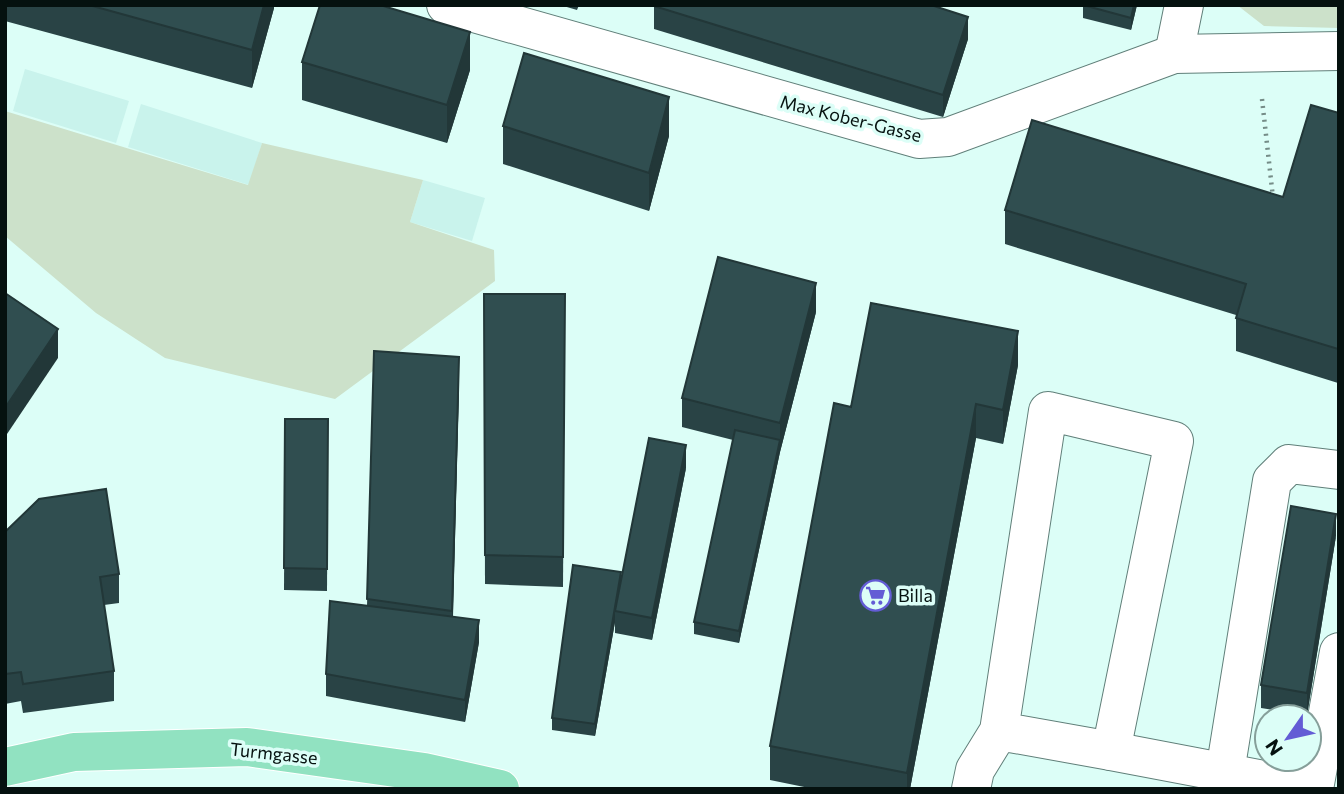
<svg xmlns="http://www.w3.org/2000/svg" width="1344" height="794" viewBox="0 0 1344 794" font-family="Commissioner,sans-serif">
<style>
.built{fill:#c9f3ec}
.green{fill:#cce1ca}
.lines{fill:none;stroke-linecap:round;stroke-linejoin:round}
.minor-casing{stroke:#607f79;stroke-width:40}
.major-casing{stroke:#fff;stroke-width:40}
.path{stroke:#758c87;stroke-width:4.5;stroke-dasharray:2 5;stroke-linecap:butt}
.minor{stroke:#fff;stroke-width:38}
.major{stroke:#91e2c1;stroke-width:38}
.wall{fill:#294345}
.shaded-wall{fill:#223738}
.building{fill:#304e50;stroke:#223738;stroke-width:2}
.labels{text-anchor:middle;dominant-baseline:central;stroke-width:7;stroke-linejoin:round;paint-order:stroke}
.street-label{font-size:18px;fill:#05110f;stroke:#dcfef7}
.poi-label{font-size:18px;fill:#05110f;stroke:#dcfef7;text-anchor:start}
</style>
<rect width="100%" height="100%" fill="#dcfef7"/>
<g class="built">
<path d="M25 69 129 101 116 143 13 111Z"/>
<path d="M141 104 262 143 249 185 128 147Z"/>
<path d="M423 180 485 198 472 241 410 222Z"/>
</g>
<g class="green">
<path d="M1237 5H1339V28L1264 26Z"/>
<path d="M5 111 248 185 262 143 423 180 410 222 494 250 495 281 335 399 165 358 96 313 5 236Z"/>
</g>
<g class="lines">
<defs>
<g id="minor">
<path d="M446 5 919 139 948 137 1174 54 1339 51"/>
<path d="M1174 54 1184 5"/>
<path d="M1111 751 1311 789"/>
<path d="M1225 772 1272 481 1289 464 1339 470"/>
<path d="M971 789 975 770 999 731 1048 411 1174 441 1111 751 999 731"/>
<path d="M1314 789 1339 652"/>
</g>
<path id="major" d="M5 767 74 752 247 747 424 772 500 789"/>
</defs>
<use href="#minor" class="minor-casing"/>
<use href="#major" class="major-casing"/>
<path class="path" d="M1262 99 1273 198"/>
<use href="#minor" class="minor"/>
<use href="#major" class="major"/>
</g>
<g class="wall">
<path d="M5 5H274V8L252 88 5 21Z"/>
<path d="M560 5H579L577 10Z"/>
<path d="M1083 5H1137L1131 30 1083 18Z"/>
<path d="M654 6 968 39 943 117 654 29Z"/>
<path d="M302 62 470 70 447 143 302 100Z"/>
<path d="M1339 113 1338 383 1236 351V315L1005 244V210L1283 197Z"/>
<path d="M503 126 669 136 649 211 503 164Z"/>
<path d="M484 294H565L563 587 485 584Z"/>
<path d="M816 312 780 452 739 643 694 634V622L733 440 682 427V398Z"/>
<path d="M374 351 459 386 453 617 479 642 465 722 326 696V674L367 606Z"/>
<path d="M1018 365 1003 444 976 438 910 789H814L770 780V746L851 407Z"/>
<path d="M285 419H328L327 591 284 590Z"/>
<path d="M686 468 652 640 615 633V622L595 736 552 730V718L621 578Z"/>
<path d="M5 532 119 574V603L104 605 114 671V701L23 713 21 701 5 704Z"/>
<path d="M1336 536 1307 715 1261 708V685Z"/>
</g>
<g class="shaded-wall">
<path d="M264 5H274V8L252 88V50Z"/>
<path d="M1134 5H1137L1131 30V18Z"/>
<path d="M968 17V39L943 117V95Z"/>
<path d="M470 32V70L447 143V105Z"/>
<path d="M669 97V136L649 211V173Z"/>
<path d="M816 283V312L780 452 739 643V631L780 441V423Z"/>
<path d="M58 329V358L5 437V408Z"/>
<path d="M1018 331V365L1003 444V410Z"/>
<path d="M1339 347V381L1338 383V349Z"/>
<path d="M459 357V386L452 640V611Z"/>
<path d="M976 404V438L910 789H907V773Z"/>
<path d="M686 445V468L652 640V618Z"/>
<path d="M1336 514V536L1307 715V693Z"/>
<path d="M621 572V584L615 611V622L595 736V724Z"/>
<path d="M479 620V642L465 722V700Z"/>
</g>
<g class="building">
<path d="M89 5H264L252 50Z"/>
<path d="M320 5H380L470 32 447 105 302 62Z"/>
<path d="M654 5H931L968 17 943 95 654 6Z"/>
<path d="M1083 5H1134L1131 18Z"/>
<path d="M524 53 669 97 649 173 503 126Z"/>
<path d="M1311 105 1339 113 1338 349 1236 318 1246 284 1005 210 1032 120 1283 197Z"/>
<path d="M718 257 816 283 780 423 682 398Z"/>
<path d="M5 293 58 329 5 408Z"/>
<path d="M484 294H565L563 557 485 555Z"/>
<path d="M871 303 1018 331 1003 410 976 404 907 773 770 746 834 403 851 407Z"/>
<path d="M374 351 459 357 452 611 367 599Z"/>
<path d="M285 419H328L327 569 284 568Z"/>
<path d="M735 430 780 440 739 631 694 622Z"/>
<path d="M649 438 686 445 652 618 615 611Z"/>
<path d="M106 489 119 574 100 577 114 671 23 684 21 672 5 674V532L39 499Z"/>
<path d="M1291 506 1336 514 1307 693 1261 685Z"/>
<path d="M573 565 621 572 595 724 552 718Z"/>
<path d="M330 601 479 620 465 700 326 674Z"/>
</g>
<defs>
<symbol id="supermarket-ring" viewBox="-11 -11 22 22"><circle r="9.5" fill="#dcfef7" stroke="#635cd5" stroke-width="1.5"/><path d="M-6-5.5h2.5l.6 2H6L4.5 2H-2.5L-4.4-4H-6ZM-1.5 3.2a1.3 1.3 0 1 0 .1 0ZM3 3.2a1.3 1.3 0 1 0 .1 0Z" fill="#635cd5"/></symbol>
</defs>
<g fill-rule="evenodd">
<use href="#supermarket-ring" x="858" y="578" width="35" height="35"/>
</g>
<g class="labels">
<g class="street-label">
<text transform="translate(851 118) rotate(14)">Max Kober-Gasse</text>
<text transform="translate(274 753) rotate(6)">Turmgasse</text>
</g>
<g class="poi-label">
<text x="898" y="595">Billa</text>
</g>
</g>
<rect width="1344" height="794" fill="none" stroke="#05110f" stroke-width="14"/>
<g transform="translate(1288 738) rotate(236)"><circle r="33" fill="#dcfef7" stroke="#869f9a" stroke-width="2"/>
<path d="M0-5L12 26L0 18L-12 26Z" fill="#635cd5"/>
<text y="-10" font-size="19" font-weight="bold" text-anchor="middle" fill="#05110f">N</text>
</g>
</svg>
